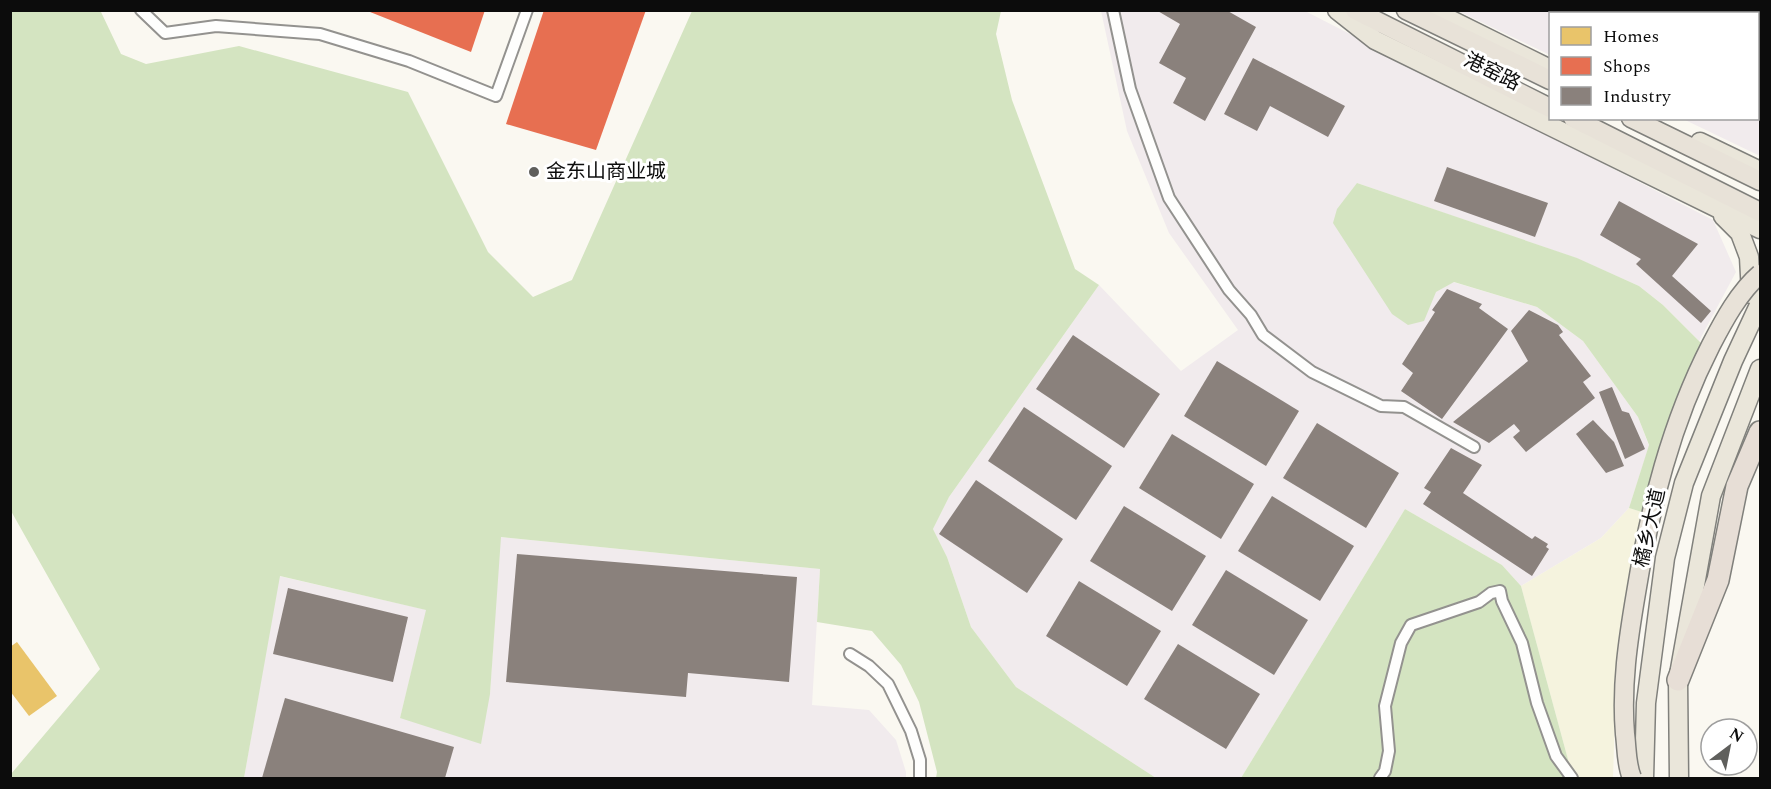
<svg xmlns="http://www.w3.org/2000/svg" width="1771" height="789" viewBox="0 0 1771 789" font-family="Spectral,'Noto Sans SC',serif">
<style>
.industrial{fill:#f1ebed}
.farmland{fill:#f5f3de}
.forest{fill:#d4e4c1}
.homes{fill:#e9c46a}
.shops{fill:#e76f51}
.industry{fill:#8a817c}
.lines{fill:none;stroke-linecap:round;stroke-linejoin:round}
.minor-casing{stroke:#93928f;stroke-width:14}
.primary-casing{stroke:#80807c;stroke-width:21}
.trunk-casing{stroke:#80807c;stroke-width:21}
.motorway-casing{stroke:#80807c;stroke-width:24}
.minor{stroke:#fefefd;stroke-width:10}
.primary{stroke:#eae6da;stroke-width:18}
.trunk{stroke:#e8e2d8;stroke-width:18}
.motorway{stroke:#e7ded6;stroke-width:21}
.trunk-bridge-casing{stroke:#80807c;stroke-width:21;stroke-linecap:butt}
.trunk-bridge{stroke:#e8e2d8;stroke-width:18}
.poi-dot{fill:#5f5f5c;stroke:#fff;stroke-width:2}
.labels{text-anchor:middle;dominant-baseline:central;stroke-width:6;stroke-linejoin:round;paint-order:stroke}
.street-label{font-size:20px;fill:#0c0c0c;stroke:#fff}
.poi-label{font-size:20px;fill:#0c0c0c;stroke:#fff;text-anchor:start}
</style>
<rect width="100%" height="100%" fill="#faf8f1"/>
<g class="industrial">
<path d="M1101 11H1305L1713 220 1736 272 1699 341 1663 305 1639 286 1576 258 1357 183 1436 292 1453 282 1537 307 1583 341 1638 417 1649 446 1629 508 1601 538 1521 586 1502 565 1405 509 1241 778H1156L1016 687 971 627 947 557 933 529 949 497 1099 285 1181 371 1238 330 1169 233 1127 131Z"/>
<path d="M1458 11H1760V156L1683 119 1758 118V14H1550V55Z"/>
<path d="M500 537 820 569 812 705 869 710 896 740 906 772V778H244L279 576 427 610 400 718 490 694Z"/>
</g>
<path class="farmland" d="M1629 508 1645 513 1616 681 1613 778H1573L1521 586 1601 538Z"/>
<g class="forest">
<path d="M95 11 101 12 121 54 146 64 239 46 408 92 488 252 533 297 572 280 692 11H1001L996 34 1012 100 1075 269 1099 285 949 497 933 529 947 557 971 627 1016 687 1156 778H936L937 772 919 702 901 665 872 631 817 622 820 569 501 537 490 694 481 744 400 718 426 610 280 576 244 778H11V774L100 669 11 511V11Z"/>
<path d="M1357 183 1577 258 1639 286 1663 305 1705 347 1645 513 1629 508 1649 445 1638 417 1583 341 1537 307 1454 282 1436 292 1424 321 1408 325 1392 314 1333 223 1337 209Z"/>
<path d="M1405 509 1502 565 1521 586 1573 778H1241Z"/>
</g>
<path class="homes" d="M17 642 57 696 29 716 10 691V647Z"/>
<g class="shops">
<path d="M365 10H485L471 52Z"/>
<path d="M544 10H646L596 150 506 124Z"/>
</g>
<g class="industry">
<path d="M1156 10H1226L1256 27 1205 121 1173 103 1186 78 1159 63 1180 24Z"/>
<path d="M1550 10H1716L1722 14H1556Z"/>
<path d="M1758 31 1760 33V106L1758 112Z"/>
<path d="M1253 58 1345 106 1328 137 1270 106 1257 131 1224 114Z"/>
<path d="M1447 167 1548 203 1535 237 1434 201Z"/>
<path d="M1619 201 1698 244 1672 276 1711 311 1701 323 1636 264 1641 259 1600 235Z"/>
<path d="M1447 289 1482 304 1479 308 1508 329 1442 419 1401 391 1413 373 1402 364 1435 312 1432 310Z"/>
<path d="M1529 310 1558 325 1563 332 1559 335 1591 376 1583 382 1595 398 1526 452 1513 437 1520 431 1514 424 1489 443 1453 422 1528 361 1511 331Z"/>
<path d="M1073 335 1160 394 1124 448 1036 389Z"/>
<path d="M1217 361 1299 411 1266 466 1184 416Z"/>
<path d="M1612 387 1622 411 1629 413 1645 449 1625 459 1599 392Z"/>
<path d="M1024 407 1112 466 1076 520 988 461Z"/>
<path d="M1593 420 1614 442 1624 466 1606 473 1576 434Z"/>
<path d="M1317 423 1399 473 1366 528 1283 478Z"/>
<path d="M1172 434 1254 484 1221 539 1139 488Z"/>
<path d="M1451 448 1482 465 1463 493 1532 539 1535 536 1548 544 1546 547 1549 549 1532 576 1423 504 1431 492 1424 488Z"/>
<path d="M976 480 1063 539 1027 593 939 534Z"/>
<path d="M1272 496 1354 546 1320 601 1238 551Z"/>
<path d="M1124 506 1206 556 1172 611 1090 561Z"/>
<path d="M517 554 797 577 789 682 688 673 686 697 506 682Z"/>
<path d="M1226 570 1308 620 1274 675 1192 625Z"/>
<path d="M1079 581 1161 631 1127 686 1046 636Z"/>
<path d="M288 588 408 617 393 682 273 654Z"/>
<path d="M1178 644 1260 694 1226 749 1144 699Z"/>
<path d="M285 698 454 747 445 778H262Z"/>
</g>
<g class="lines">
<defs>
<g id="minor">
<path d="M141 10 165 33 216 26 320 34 409 61 496 96 527 10"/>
<path d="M1113 10 1130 89 1169 198 1229 290 1251 315 1263 335 1312 372 1381 406 1404 407 1474 447"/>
<path d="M850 654 869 666 888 684 911 731 920 760V778"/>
<path d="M1380 778 1385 771 1389 751 1385 706 1401 643 1411 625 1479 602 1491 593 1500 591 1502 601 1522 643 1537 703 1556 756 1572 778"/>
</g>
<g id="primary">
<path d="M1337 10 1375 40 1760 229"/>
<path d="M1431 10 1550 69"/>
<path d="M1700 142 1760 171"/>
<path d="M1723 216 1740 233 1749 257 1751 294"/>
<path d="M1644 778 1646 703 1665 558 1684 483 1733 361 1760 303"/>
<path d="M1679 778 1678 680 1711 496 1760 369"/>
</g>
<g id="trunk">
<path d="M1355 10 1550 108"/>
<path d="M1406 10 1550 80"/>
<path d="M1573 118 1760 212"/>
<path d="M1631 118 1760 181"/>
</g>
<path id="motorway" d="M1678 680 1718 580 1737 486 1760 432"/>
</defs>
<use href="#minor" class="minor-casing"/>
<use href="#primary" class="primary-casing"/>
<use href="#trunk" class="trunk-casing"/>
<use href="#motorway" class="motorway-casing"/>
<use href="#minor" class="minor"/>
<use href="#primary" class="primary"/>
<use href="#trunk" class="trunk"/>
<use href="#motorway" class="motorway"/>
<defs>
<path id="trunk-bridge" d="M1632 778C1626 764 1627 749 1625 734 1621 686 1628 640 1636 593 1650 507 1671 423 1711 345 1724 320 1739 292 1760 274"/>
</defs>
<use href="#trunk-bridge" class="trunk-bridge-casing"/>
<use href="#trunk-bridge" class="trunk-bridge"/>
</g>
<circle class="poi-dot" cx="534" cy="172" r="6"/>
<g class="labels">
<g class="street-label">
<text transform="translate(1492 72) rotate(26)">港窑路</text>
<text transform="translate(1650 528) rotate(-77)">橘乡大道</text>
</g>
<g class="poi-label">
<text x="546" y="172">金东山商业城</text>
</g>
</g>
<rect width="1771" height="789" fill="none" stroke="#0c0c0c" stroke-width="24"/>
<rect x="1549" y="12" width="210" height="108" fill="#ffffff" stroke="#9e9e9e" stroke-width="1.5"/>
<rect x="1561" y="27" width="30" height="18" fill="#e9c46a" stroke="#9e9e9e" stroke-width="1.5"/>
<text x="1603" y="42" font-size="18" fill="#0c0c0c">Homes</text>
<rect x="1561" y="57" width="30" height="18" fill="#e76f51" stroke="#9e9e9e" stroke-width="1.5"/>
<text x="1603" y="72" font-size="18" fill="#0c0c0c">Shops</text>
<rect x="1561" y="87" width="30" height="18" fill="#8a817c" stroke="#9e9e9e" stroke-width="1.5"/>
<text x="1603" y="102" font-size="18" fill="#0c0c0c">Industry</text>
<g transform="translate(1729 747) rotate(32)"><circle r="28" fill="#ffffff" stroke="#9e9e9e" stroke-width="1.5"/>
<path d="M0-4.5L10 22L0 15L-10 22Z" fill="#5f5f5c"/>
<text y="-9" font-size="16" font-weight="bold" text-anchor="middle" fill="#0c0c0c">N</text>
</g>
</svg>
